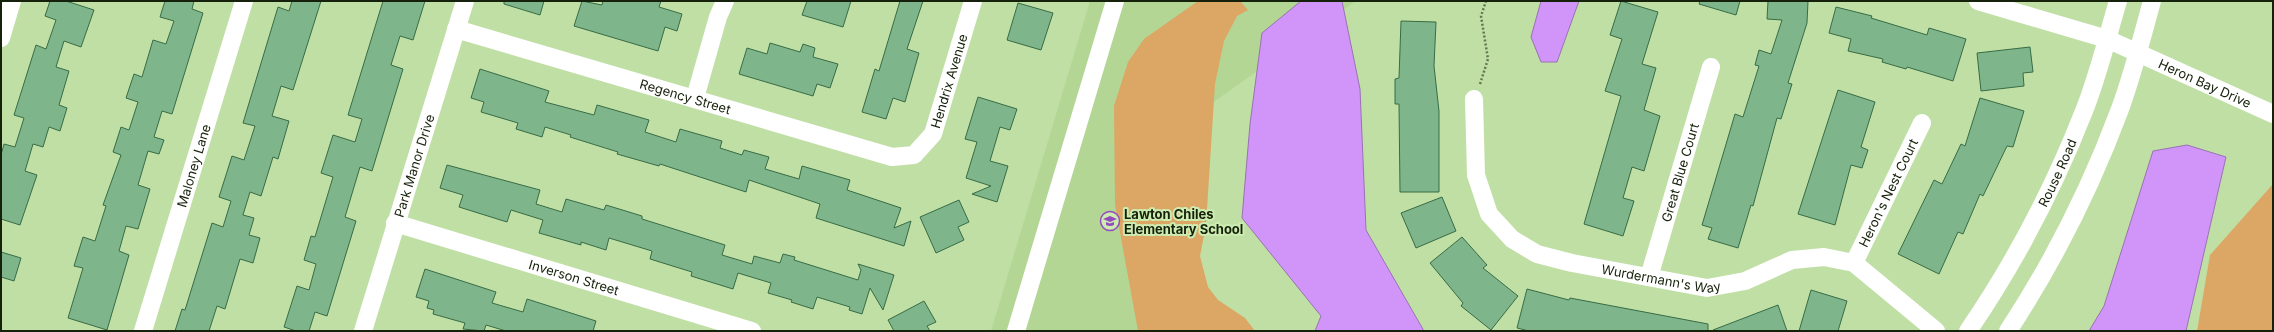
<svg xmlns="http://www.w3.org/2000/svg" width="2274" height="332" viewBox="0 0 2274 332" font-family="Inter,sans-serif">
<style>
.built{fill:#b4d695}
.green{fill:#dca664}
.water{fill:#d195fa;stroke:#9972b2}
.building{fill:#7fb58a;stroke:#386c45}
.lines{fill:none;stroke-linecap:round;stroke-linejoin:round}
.path{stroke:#637751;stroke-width:2.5;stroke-dasharray:2 2;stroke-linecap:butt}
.minor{stroke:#fff;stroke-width:18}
.labels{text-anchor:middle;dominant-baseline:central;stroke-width:4;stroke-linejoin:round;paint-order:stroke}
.street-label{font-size:13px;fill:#16210b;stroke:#cdecb1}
.poi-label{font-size:13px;font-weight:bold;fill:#16210b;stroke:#cdecb1;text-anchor:start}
</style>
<rect width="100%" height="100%" fill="#c0dfa5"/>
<path class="built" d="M1090 1H1356L1201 111 1193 331H991Z"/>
<g class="green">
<path d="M1198 1H1240L1248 10 1237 16 1224 41 1215 84 1206 225 1200 256 1208 287 1218 300 1245 318 1255 331H1138L1115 205 1114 106 1128 62 1144 39Z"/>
<path d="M2273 184V331H2197L2210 255Z"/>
</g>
<g class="water">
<path d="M1301 1H1342L1360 89 1366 230 1424 331H1315L1321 316 1242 218 1250 124 1262 33Z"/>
<path d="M1541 1H1579L1557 62H1541L1531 37Z"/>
<path d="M2187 145 2226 157 2186 331H2089L2104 306 2153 151Z"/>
</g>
<g class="building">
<path d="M50 1H66L94 10 81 47 64 41 56 67 69 71 59 105 67 108 60 131 49 127 43 147 33 144 25 171 37 175 20 225 1 219V155L4 144 15 147 24 118 14 115 36 45 46 49 56 20 45 16Z"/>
<path d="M165 1H194L192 9 203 13 172 114 162 111 154 137 164 140 159 154 148 151 138 185 150 189 138 229 126 226 119 251 129 255 107 330 68 318 83 268 74 266 83 237 95 241 106 206 103 205 121 155 113 152 121 127 129 130 138 102 126 98 134 74 142 77 153 40 166 44 174 21 160 17Z"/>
<path d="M292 1H321L293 90 281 86 272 116 289 121 278 159 273 157 261 196 250 192 243 215 254 218 249 235 260 238 253 263 240 259 225 309 217 306 209 331H175L182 309 185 310 212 223 223 227 231 201 219 197 232 156 244 160 255 126 243 123 278 7 289 11Z"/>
<path d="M383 1H425L413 40 400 36 391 65 403 69 372 171 360 167 345 217 356 221 327 316 315 312 309 331H296L284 327 297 286 309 290 316 264 304 260 311 236 315 237 333 177 321 173 333 135 355 142 362 119 348 115Z"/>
<path d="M504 1H544L540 15 504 4Z"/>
<path d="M582 1 602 5 603 1H661L659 7 682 14 677 31 665 27 658 51 574 26Z"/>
<path d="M807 1H851L843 27 802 15Z"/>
<path d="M900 1H923L907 49 919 53 905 102 893 98 886 119 862 112 875 69 879 71Z"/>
<path d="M1621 1 1658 12 1642 64 1656 68 1644 110 1660 116 1644 171 1632 167 1623 198 1634 201 1623 236 1584 224 1621 96 1605 91 1622 39 1610 35Z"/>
<path d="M1700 1H1740L1736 15 1699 4Z"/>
<path d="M1768 1H1808L1807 23 1788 83 1792 84 1781 119 1777 118 1753 206 1751 205 1738 248 1708 239 1712 228 1702 225 1735 114 1743 117 1759 66 1755 65 1759 50 1771 54 1782 20 1767 19Z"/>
<path d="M1018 3 1053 13 1041 50 1007 40Z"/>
<path d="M1836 7 1872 16 1871 18 1927 35 1929 28 1966 39 1953 81 1907 67 1906 69 1882 62 1883 59 1848 51 1851 39 1829 33Z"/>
<path d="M1401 21 1436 22 1434 66 1439 111V192H1400L1399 104H1395V79L1399 78Z"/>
<path d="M770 43 800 52 803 44 815 48 813 57 838 64 830 88 817 84 813 96 739 74 747 48 767 54Z"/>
<path d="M2030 47 2033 72 2023 73 2024 86 1981 91 1977 53Z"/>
<path d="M480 69 549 91 545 102 594 115 597 105 649 120 645 132 676 142 680 129 722 141 720 148 742 155 744 150 769 157 765 169 799 179 802 166 850 180 847 190 901 208 894 228 911 221 904 246 816 218 820 204 749 180 746 192 660 164 659 166 617 154 618 152 570 137 571 135 545 127 542 137 516 129 518 123 481 112 484 102 471 98Z"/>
<path d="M1838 90 1875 102 1861 147 1868 150 1862 168 1851 165 1835 225 1798 214Z"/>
<path d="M978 97 1017 109 1010 130 1000 127 990 161 1008 166 997 202 972 194 991 186 966 178 977 142 965 139Z"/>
<path d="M1980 98 2024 111 2013 147 2007 146 1983 196 1980 194 1963 234 1958 232 1939 274 1898 254 1934 180 1942 184 1961 144 1965 146Z"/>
<path d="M447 165 540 190 536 204 562 212 566 199 604 210 606 205 642 216V219L725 245 722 255 752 264 754 256 780 263 783 254 795 257 794 260 858 280 861 270 858 264 894 275 883 310 870 288 862 314 849 310 850 307 817 297 813 309 791 302 792 300 768 293 771 283 738 273 733 289 691 276 692 272 650 259 652 251 609 238 606 250 581 242V245L539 233 543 220 511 210 507 222 459 207 463 195 440 188Z"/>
<path d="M1442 197 1456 231 1416 248 1401 213Z"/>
<path d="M959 200 969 222 958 227 964 240 936 253 920 217Z"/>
<path d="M1462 237 1487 265 1483 268 1518 296 1491 330 1461 306 1463 303 1430 263Z"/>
<path d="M1 252 21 258 14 281 1 277Z"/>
<path d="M425 269 496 292 492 303 523 312 527 299 596 321 593 331H506L486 325 484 331 463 329 465 323 433 314 434 310 427 308 429 301 416 297Z"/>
<path d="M1527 289 1569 300 1570 298 1708 324V331H1529L1517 328Z"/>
<path d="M1811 290 1847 301 1838 331H1799Z"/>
<path d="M924 301 936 322 927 326 930 331H894L888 320Z"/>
<path d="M1778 305 1787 331H1713V330Z"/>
</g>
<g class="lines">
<path class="path" d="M1480 84 1488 59 1481 16 1486 1"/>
<g class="minor">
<path id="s1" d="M1978 1 2107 39 2273 114"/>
<path id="s2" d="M456 29 892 157 914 155 933 134 973 1"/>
<path d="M1 38 12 1"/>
<path d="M695 98 718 17 725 1"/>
<path id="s3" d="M1474 99 1476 175 1489 214 1512 239 1537 254 1572 263 1707 288 1745 281 1792 260 1824 257 1854 263 1936 331"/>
<path id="s4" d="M395 223 752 331"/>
<path id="s5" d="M1854 263 1922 123"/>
<path id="s6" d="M1649 277 1711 67"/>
<path id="s7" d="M143 331 244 1"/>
<path id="s8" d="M363 331 465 1"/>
<path d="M1016 331 1115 1"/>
<path id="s9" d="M1968 331C2016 261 2053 190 2084 111 2098 76 2107 38 2118 1"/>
<path d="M2008 331C2054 261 2091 187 2120 109 2133 74 2142 37 2152 1"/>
</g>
</g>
<defs>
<symbol id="school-ring" viewBox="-11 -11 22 22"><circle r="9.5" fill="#cdecb1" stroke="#934bbe" stroke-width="1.5"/><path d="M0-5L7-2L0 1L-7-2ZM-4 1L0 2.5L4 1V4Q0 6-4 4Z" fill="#934bbe"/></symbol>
</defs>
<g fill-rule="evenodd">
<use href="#school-ring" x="1099" y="210" width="22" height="22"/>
</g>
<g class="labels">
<g class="street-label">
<text stroke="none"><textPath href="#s2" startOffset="560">Hendrix Avenue</textPath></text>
<text stroke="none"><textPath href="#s1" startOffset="242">Heron Bay Drive</textPath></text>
<text stroke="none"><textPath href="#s2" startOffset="239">Regency Street</textPath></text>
<text stroke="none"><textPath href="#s7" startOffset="173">Maloney Lane</textPath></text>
<text stroke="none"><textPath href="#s8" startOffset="173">Park Manor Drive</textPath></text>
<text stroke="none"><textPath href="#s6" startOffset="109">Great Blue Court</textPath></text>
<text stroke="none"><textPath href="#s9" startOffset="182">Rouse Road</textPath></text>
<text stroke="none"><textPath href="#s5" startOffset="78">Heron's Nest Court</textPath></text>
<text stroke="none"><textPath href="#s3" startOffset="307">Wurdermann's Way</textPath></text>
<text stroke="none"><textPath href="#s4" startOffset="187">Inverson Street</textPath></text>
</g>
<g class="poi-label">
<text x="1124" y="214">Lawton Chiles<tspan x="1124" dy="15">Elementary School</tspan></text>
</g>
</g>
<rect width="2274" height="332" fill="none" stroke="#16210b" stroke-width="4"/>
</svg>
